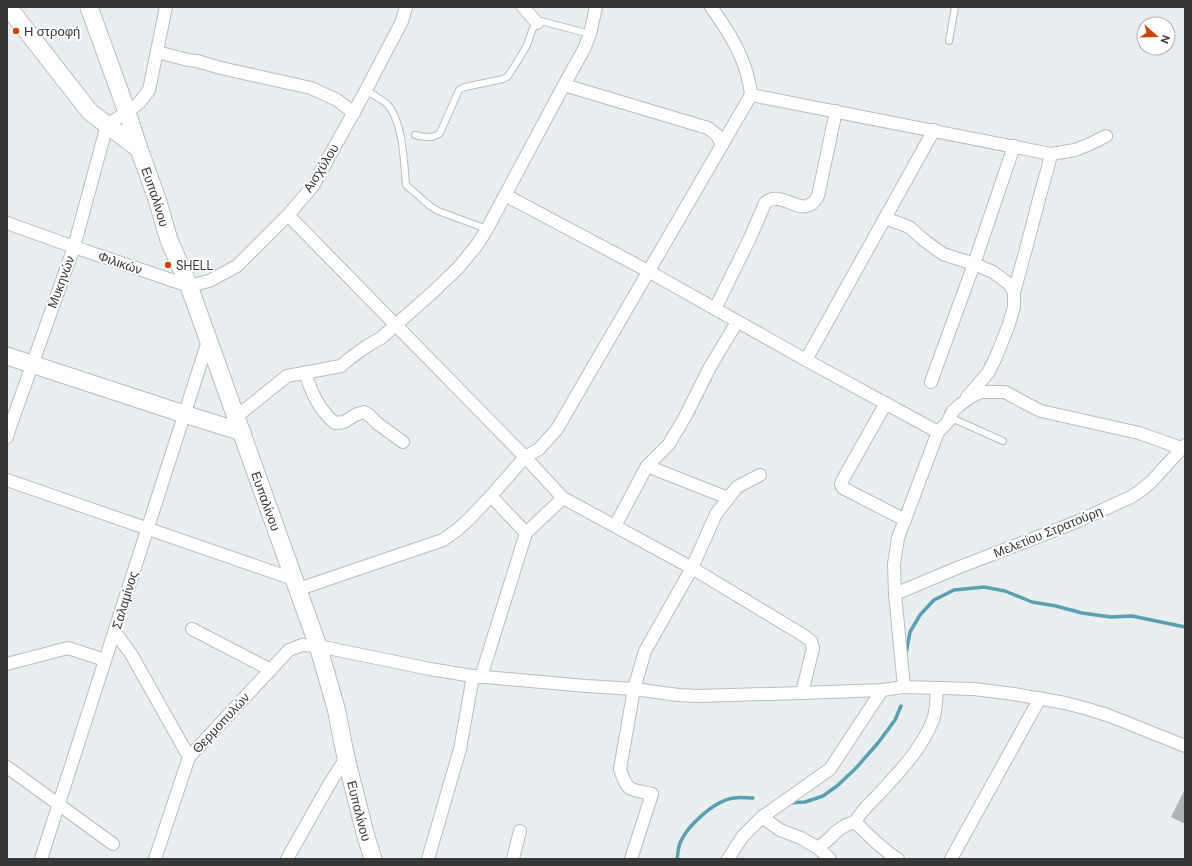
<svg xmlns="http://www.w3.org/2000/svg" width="1192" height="866" viewBox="0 0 1192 866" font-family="'DM Sans',sans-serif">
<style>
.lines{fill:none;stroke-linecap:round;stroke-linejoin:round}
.stream{stroke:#5b9fb4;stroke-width:3.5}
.building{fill:#aeb3b4}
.lane-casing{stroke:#b7bcbd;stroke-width:8}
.street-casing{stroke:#b7bcbd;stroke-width:14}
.secondary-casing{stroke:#b7bcbd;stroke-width:19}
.lane{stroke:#fff;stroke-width:6}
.street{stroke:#fff;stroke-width:12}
.secondary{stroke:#fff;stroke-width:17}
.poi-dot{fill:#ca4500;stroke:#fff;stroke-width:1.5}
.labels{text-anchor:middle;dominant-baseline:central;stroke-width:4;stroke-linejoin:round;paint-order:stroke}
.poi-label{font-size:13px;fill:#343637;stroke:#fff;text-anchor:start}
.street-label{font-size:13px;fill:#343637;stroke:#fff}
</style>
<rect width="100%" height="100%" fill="#e9eef0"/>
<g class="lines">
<g class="stream">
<path d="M906 654 910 632 920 615 934 600 954 590 984 587 1005 591 1032 602 1056 606 1082 613 1111 617 1132 616 1185 627"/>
<path d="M788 803 805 802 823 796 837 786 856 768 878 743 895 720 901 706"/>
<path d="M677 859C678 854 678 848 680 843 687 826 715 800 734 798 740 797 747 798 753 798"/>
</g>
</g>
<path class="building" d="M1185 789V824L1171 817Z"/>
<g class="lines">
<defs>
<g id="lane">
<path d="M949 41 955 7"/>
<path d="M366 90C373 95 381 99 387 104 403 121 404 162 406 185L430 206 438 211 487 229"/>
<path d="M415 135C424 137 433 139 440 133L459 90 465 87 503 79 507 77C514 68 520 57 526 47 531 38 530 26 541 21L590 34"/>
<path d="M947 423 951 421 956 420 1003 441"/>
</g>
<g id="street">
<path d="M523 7 537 23"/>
<path d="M157 52 188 60 197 61 221 68 311 88 337 100 354 113"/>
<path d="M564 85 708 128 717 135 722 145"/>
<path d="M751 95 1051 154 1075 150 1090 144 1106 136"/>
<path d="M505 195 648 271 806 360 938 432 947 423 953 411 961 404 972 396 981 392H1005L1027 404 1041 411 1139 433 1181 448"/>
<path d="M288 215 525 457 563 498 692 568 803 635 811 641 813 648 802 693"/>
<path d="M885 218 909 227 925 241 943 254 974 264 993 272 1009 284 1014 292V307L1008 327 996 357 988 373 967 397"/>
<path d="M7 223 74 247 189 286 209 281 237 266 288 215 313 186 366 90 402 21 406 7"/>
<path d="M1014 292C1023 261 1031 230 1039 199 1043 184 1048 169 1051 154"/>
<path d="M715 309 750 238 765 203C782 187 803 223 818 196L836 111"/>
<path d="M806 360 934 130"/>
<path d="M305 373C312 393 318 409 335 423L344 422 355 415 364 412 369 415 378 424 403 442"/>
<path d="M931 382 974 264 1014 146"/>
<path d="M886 403 842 481 841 485 843 488 905 520"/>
<path d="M236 417 287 376 341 366 349 359 367 346 381 338 433 292 458 268 477 245 487 229 564 85 584 49 590 34 596 7"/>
<path d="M7 437 9 430 74 247 107 125 127 112 139 103 149 90 166 7"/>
<path d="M647 466 728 498"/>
<path d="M7 480 296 580"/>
<path d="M491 496 526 533"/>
<path d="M615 526 647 466 669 444 676 432 685 417 710 367 737 322"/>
<path d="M299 589 443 540 457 530 468 520 491 496 525 457 539 449 557 429 751 95C748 62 730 33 711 7"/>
<path d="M895 594 957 568 1076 522 1131 497 1140 491 1151 482 1185 445"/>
<path d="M192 629 271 670"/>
<path d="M115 632 131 654 189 757"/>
<path d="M7 664 68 648 105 660"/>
<path d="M481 677 526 533 563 498"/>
<path d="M904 687 895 594 894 564 898 538 938 432"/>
<path d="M7 767 113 844"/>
<path d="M762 817 780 830 801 838 818 848 830 838 837 831 846 825 855 822C869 835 882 850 898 859"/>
<path d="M855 822C862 810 869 804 879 794 899 772 921 750 932 722 937 712 936 699 937 688"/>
<path d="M818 848 830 859"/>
<path d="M41 859 208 341"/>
<path d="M155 859 189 757 289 650 302 645 318 646 430 669 473 676 586 686 634 689 678 695 698 696 802 693 882 690 904 687 974 689 1014 694 1065 703 1088 709 1110 716 1185 746"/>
<path d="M287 859 330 783 346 758"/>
<path d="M428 859 460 749 473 676"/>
<path d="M513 859 520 831"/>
<path d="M631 859 652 794C630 789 627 792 620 769L634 689 645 651 692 568 716 514 737 487 760 475"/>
<path d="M728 859 743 836 762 817 830 769 882 690"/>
<path d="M951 859 1040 698"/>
</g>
<g id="secondary">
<path d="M8 7 90 112 139 149"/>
<path id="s1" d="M89 7 127 112 139 149 157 199 169 240 189 286 318 646 336 708 346 758 365 833 373 859"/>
<path d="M7 356 184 414 242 432"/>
</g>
</defs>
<use href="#lane" class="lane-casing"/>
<use href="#street" class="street-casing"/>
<use href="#secondary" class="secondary-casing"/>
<use href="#lane" class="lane"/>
<use href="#street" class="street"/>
<use href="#secondary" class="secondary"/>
</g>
<g class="poi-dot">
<circle cx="16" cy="31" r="4"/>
<circle cx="168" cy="265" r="4"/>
</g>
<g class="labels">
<g class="poi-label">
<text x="24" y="31">Η στροφή</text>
<text x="176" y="265">SHELL</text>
</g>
<g class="street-label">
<text transform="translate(321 168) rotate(-58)">Αισχύλου</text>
<text stroke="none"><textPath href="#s1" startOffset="201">Ευπαλίνου</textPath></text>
<text transform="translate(120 263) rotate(19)">Φιλικών</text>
<text transform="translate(61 282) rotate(-70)">Μυκηνών</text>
<text stroke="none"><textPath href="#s1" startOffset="525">Ευπαλίνου</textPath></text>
<text transform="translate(1048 532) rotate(-22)">Μελετίου Στρατούρη</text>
<text transform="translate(125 600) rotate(-73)">Σαλαμίνος</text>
<text transform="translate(221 723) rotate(-47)">Θερμοπυλών</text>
<text stroke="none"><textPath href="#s1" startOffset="849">Ευπαλίνου</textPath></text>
</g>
</g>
<rect width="1192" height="866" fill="none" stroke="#343637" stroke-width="16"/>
<g transform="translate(1156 36) rotate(110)"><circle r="19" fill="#ffffff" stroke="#aeafaf"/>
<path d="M0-3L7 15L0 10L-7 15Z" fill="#ca4500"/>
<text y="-6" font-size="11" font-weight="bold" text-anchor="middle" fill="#343637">N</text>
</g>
</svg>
